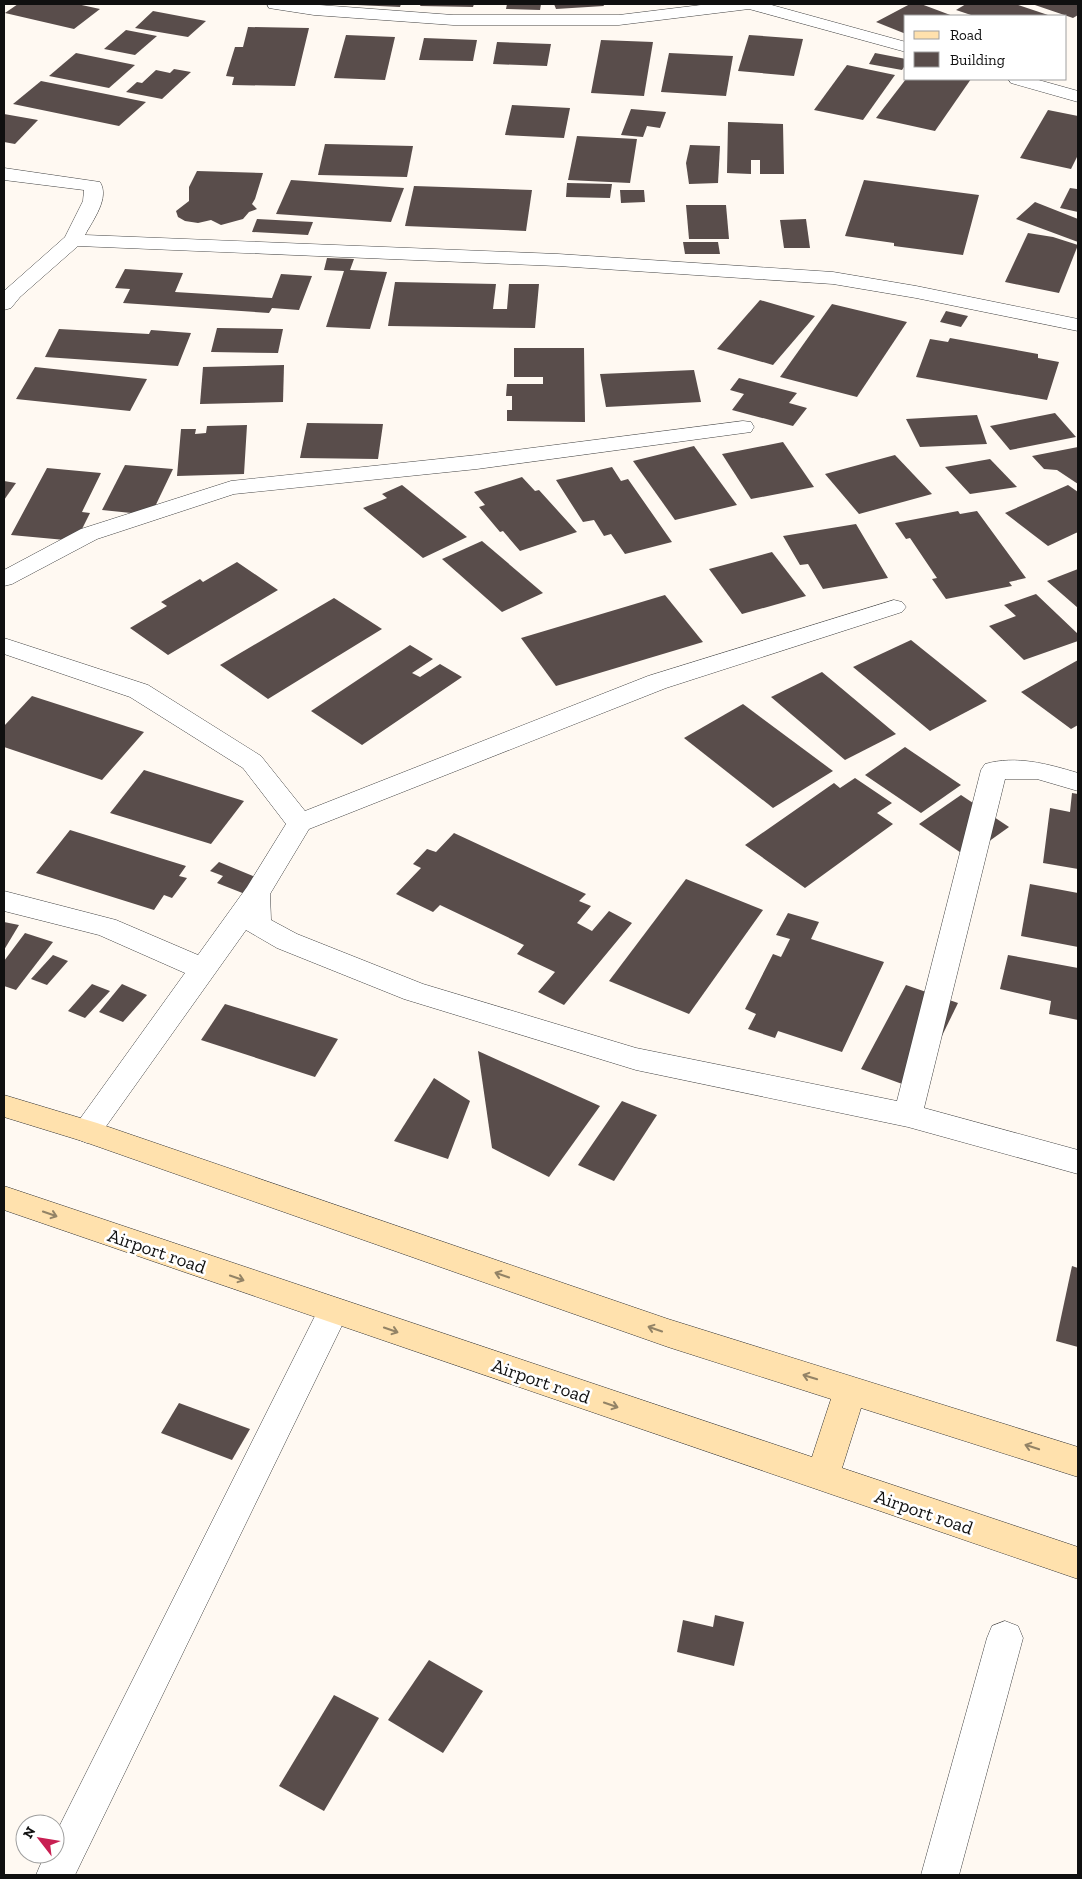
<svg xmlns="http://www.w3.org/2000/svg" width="1082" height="1879" viewBox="0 0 1082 1879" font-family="'Zilla Slab',serif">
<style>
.building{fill:#594d4b}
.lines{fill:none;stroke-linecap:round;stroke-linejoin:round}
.minor-casing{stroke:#434343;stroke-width:1}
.secondary-casing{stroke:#323232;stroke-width:1}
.minor{fill:#fff;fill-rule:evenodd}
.secondary{fill:#ffe1ad;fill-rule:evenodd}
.oneway{stroke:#938366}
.labels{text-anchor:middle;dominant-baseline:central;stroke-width:5;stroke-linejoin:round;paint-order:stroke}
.street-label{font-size:19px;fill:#101010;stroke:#fff}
</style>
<rect width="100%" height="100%" fill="#fff9f2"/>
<g class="building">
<path d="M18 4H77L100 9 74 29 5 13Z"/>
<path d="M357 4H401L400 7 357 5Z"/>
<path d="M421 4H474L473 7 420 6Z"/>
<path d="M507 4H541L540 10 506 9Z"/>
<path d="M554 4H603L604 6 556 9Z"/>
<path d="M910 4H921L953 16H906V34L876 22Z"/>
<path d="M966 4H1015L1051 16H974L956 10Z"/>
<path d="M1032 4H1078V15L1073 18Z"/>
<path d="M153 11 206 21 188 37 135 28Z"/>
<path d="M248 27 309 28 295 86 232 85 234 77 226 76 235 47H243Z"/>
<path d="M126 30 157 36 135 55 104 49Z"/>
<path d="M346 35 395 37 385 80 334 78Z"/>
<path d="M749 35 803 39 794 76 738 71Z"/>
<path d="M424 38 477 40 473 61 419 60Z"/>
<path d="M601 40 653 42 644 96 591 93Z"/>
<path d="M497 42 551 44 547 66 493 64Z"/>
<path d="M76 53 135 65 109 88 49 76Z"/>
<path d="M669 53 733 56 726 96 661 92Z"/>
<path d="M875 53 906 59V64L902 70 869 64Z"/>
<path d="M847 65 895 75 863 120 814 110Z"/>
<path d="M174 69 191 72 162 99 126 92 137 82 142 83 156 70 170 73Z"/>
<path d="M906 79H971L935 131 876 118Z"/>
<path d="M41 81 146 102 119 126 13 104Z"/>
<path d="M512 105 570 108 564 138 505 135Z"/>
<path d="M631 109 666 112 660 128 647 126 643 137 621 135Z"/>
<path d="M1048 110 1078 116V155L1071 169 1020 158Z"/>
<path d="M4 114 38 120 15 144 4 142Z"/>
<path d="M728 122 783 124 784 174H760V160H751V174L727 173Z"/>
<path d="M577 136 637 139 630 183 568 180Z"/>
<path d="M325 144 413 146 407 177 318 175Z"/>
<path d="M690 145 720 146 718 183 689 184 686 163Z"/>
<path d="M197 171 263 173 255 199 252 204 257 209 249 212 243 219 221 225 211 220 198 223 185 221 178 217 176 211 189 201V187Z"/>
<path d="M291 180 404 188 391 222 276 214Z"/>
<path d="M864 180 979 195 963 255 894 246V243L845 236Z"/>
<path d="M567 183 612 184 610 198 566 197Z"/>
<path d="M414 186 532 190 526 231 405 226Z"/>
<path d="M1078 187V212L1060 208 1070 188 1077 189Z"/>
<path d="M620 190H644L645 202 621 203Z"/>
<path d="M1035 202 1078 219V242L1016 219Z"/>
<path d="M686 205H726L729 239H689Z"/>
<path d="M257 219 313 222 308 235 252 232Z"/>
<path d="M806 219 810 248H784L780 220Z"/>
<path d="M1028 233 1053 237 1078 245 1059 293 1005 282Z"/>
<path d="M683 242H718L720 254H685Z"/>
<path d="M327 258 354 259 350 270 387 272 370 329 326 327 344 271 324 270Z"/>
<path d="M125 269 183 273 175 292 272 298 281 274 312 276 299 310 272 308 269 313 123 303 130 289 115 288Z"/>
<path d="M395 282 496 284 493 309H507L509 284H539L535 328 388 326Z"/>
<path d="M760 300 815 316 773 365 717 349Z"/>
<path d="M832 304 907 322 857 397 780 377Z"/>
<path d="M946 311 968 316 961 327 940 322Z"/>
<path d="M217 328 283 329 278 353 211 352Z"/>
<path d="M59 329 149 334 151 330 191 333 178 366 45 357Z"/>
<path d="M950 338 1038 354V358L1059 362 1047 400 916 377 930 339 948 342Z"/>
<path d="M514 348H584L585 422 507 421V410H512V396H506L507 384H543V377H514Z"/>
<path d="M284 365 283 402 200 404 203 367Z"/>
<path d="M35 367 147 379 130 411 16 399Z"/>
<path d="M694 370 701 402 606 407 600 374Z"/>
<path d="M739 378 797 393 789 403 807 408 793 426 732 410 744 394 730 390Z"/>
<path d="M1055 413 1076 437 1010 450 990 426Z"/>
<path d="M977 415 987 444 920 447 906 419Z"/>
<path d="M307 423 383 424 378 459 300 458Z"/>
<path d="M247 425 244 474 177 476 181 429H196L195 434 206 433 207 426Z"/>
<path d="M783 442 814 487 751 499 722 454Z"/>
<path d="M694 446 737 505 675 520 633 461Z"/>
<path d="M1078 447V484L1057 470 1044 469 1032 456Z"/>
<path d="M895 455 932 494 859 514 825 474Z"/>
<path d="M990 459 1017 487 970 494 945 467Z"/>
<path d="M125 465 173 469 151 515 102 510Z"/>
<path d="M612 467 621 481 628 479 672 542 625 554 611 534 604 536 594 520 583 522 556 480Z"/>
<path d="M47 468 101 473 82 512 90 513 76 541 11 535Z"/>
<path d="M522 477 535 491 539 490 577 532 520 551 503 531 500 532 479 507 485 505 474 492Z"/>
<path d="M4 481 16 483 4 500Z"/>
<path d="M402 485 467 537 423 558 363 508 387 498 382 494Z"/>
<path d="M1068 485 1078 492V532L1048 546 1005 513Z"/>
<path d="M958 511 960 514 977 511 1026 578 1009 582 1012 586 946 599 932 579 937 578 910 538 906 539 895 523Z"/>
<path d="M856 524 888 578 823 589 808 564 800 565 783 536Z"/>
<path d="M482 541 543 593 502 612 442 559Z"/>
<path d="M772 552 806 596 742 614 709 569Z"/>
<path d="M237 562 278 590 168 655 130 628 167 606 161 602 200 579 203 582Z"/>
<path d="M1078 569V608L1047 581Z"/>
<path d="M1036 594 1078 634V641L1024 660 989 626 1016 616 1004 605Z"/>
<path d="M665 595 703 642 556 686 521 638Z"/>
<path d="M334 598 382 629 268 699 220 665Z"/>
<path d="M911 640 987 701 930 731 853 667Z"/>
<path d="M410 645 433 659 412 673 420 677 440 664 462 677 362 745 311 711Z"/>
<path d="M1078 660V725L1071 729 1021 692Z"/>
<path d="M822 672 896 734 845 760 771 697Z"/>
<path d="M32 696 144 732 102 780 4 747V726Z"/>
<path d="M743 704 833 771 773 808 684 738Z"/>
<path d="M905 747 961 785 921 813 865 775Z"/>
<path d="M144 770 244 801 211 844 110 813Z"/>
<path d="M855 778 892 803 877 813 893 824 805 888 745 845 834 783 840 788Z"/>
<path d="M1072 793 1078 794V869L1043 863 1050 808 1070 812Z"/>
<path d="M961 795 1009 827 967 857 919 824Z"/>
<path d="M70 830 186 866 179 876 187 878 172 898 164 895 154 910 36 873Z"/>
<path d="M454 833 586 894 579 901 591 906 577 923 592 931 609 911 632 923 564 1005 538 992 555 972 517 954 524 945 440 905 433 912 396 894 421 868 413 864 427 849 436 852Z"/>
<path d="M219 862 258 878 245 894 217 883 223 876 210 871Z"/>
<path d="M686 879 763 910 689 1014 609 981Z"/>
<path d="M1030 884 1078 893V947L1021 936Z"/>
<path d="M788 913 819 922 811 939 884 962 842 1052 778 1031 775 1038 748 1029 756 1014 745 1009 773 954 781 957 790 939 776 935Z"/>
<path d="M4 922 19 925 4 950Z"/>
<path d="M25 933 53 942 16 990 4 986V961Z"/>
<path d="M53 955 68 961 47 985 31 979Z"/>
<path d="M1008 955 1078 968V1020L1049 1014 1051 1001 1000 989Z"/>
<path d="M92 984 110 991 85 1018 68 1011Z"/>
<path d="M122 984 147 995 123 1022 99 1012Z"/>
<path d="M906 985 958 1003 916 1089 861 1069Z"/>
<path d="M225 1004 338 1039 315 1077 201 1040Z"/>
<path d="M478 1051 600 1106 549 1177 492 1148Z"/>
<path d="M434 1078 470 1101 448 1159 394 1141Z"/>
<path d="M622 1101 657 1115 614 1181 578 1165Z"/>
<path d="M1072 1266 1078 1268V1347L1056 1341Z"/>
<path d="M179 1403 250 1429 232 1460 161 1433Z"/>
<path d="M715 1615 744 1622 734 1666 677 1652 683 1620 713 1627Z"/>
<path d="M429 1660 483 1691 443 1753 388 1720Z"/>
<path d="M334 1695 379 1718 324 1811 279 1786Z"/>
</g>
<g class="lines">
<defs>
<g id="minor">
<path d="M267 4H306L453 15H619L709 4H768L906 42V52L749 9 619 25H453L314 15 275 9 269 8Z"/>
<path d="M1008 79H1035L1078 91V102L1011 83Z"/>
<path d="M4 168 100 182C110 198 93 220 85 235L558 254 833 272 916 286 1078 319V331L916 298 833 284 558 266 78 246 20 297 11 308 4 310V291L65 237 83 201 84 190 4 180Z"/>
<path d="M743 421 751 422 754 427 751 432 477 469 234 494 97 539 12 584 4 586V570L81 529 231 481 477 455Z"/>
<path d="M894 600 902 602 906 607 902 612 666 688 309 829 270 894 271 920 297 934 423 984 636 1048 897 1101 981 770 985 764C1016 755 1048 764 1078 773V791L1037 779H1005L924 1108 1078 1150V1174L908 1127 636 1070 404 999 277 948 246 930 97 1139 87 1143 77 1139 72 1131 77 1123 185 973 99 935 4 911V891L116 920 198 955 247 887 286 824 243 768 130 697 4 654V638L148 685 261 756 305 811 648 676Z"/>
<path d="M333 1298 344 1302 349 1311 75 1875H36L45 1854H55V1835L322 1302Z"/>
<path d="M1005 1621 1018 1626 1023 1638 959 1875H921L987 1638 992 1626Z"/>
</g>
<path id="secondary" d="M4 1095 97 1123 668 1319 1078 1447V1477L861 1408 842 1468 1078 1547V1579L4 1210V1186L812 1457 831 1399 668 1347 82 1141 4 1117Z"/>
</defs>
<use href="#minor" class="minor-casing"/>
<use href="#secondary" class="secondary-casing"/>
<use href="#minor" class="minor"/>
<use href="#secondary" class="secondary"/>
</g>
<defs><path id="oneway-shaft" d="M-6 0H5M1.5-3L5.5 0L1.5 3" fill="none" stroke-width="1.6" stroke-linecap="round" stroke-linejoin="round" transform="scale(1.25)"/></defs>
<g class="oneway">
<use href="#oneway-shaft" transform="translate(50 1214) rotate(19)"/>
<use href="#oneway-shaft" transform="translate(502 1275) rotate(-161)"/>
<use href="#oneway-shaft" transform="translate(237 1278) rotate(19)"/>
<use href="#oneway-shaft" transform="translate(655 1329) rotate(-161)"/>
<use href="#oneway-shaft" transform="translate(391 1330) rotate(19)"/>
<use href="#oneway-shaft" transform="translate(810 1377) rotate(-163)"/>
<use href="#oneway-shaft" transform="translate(611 1405) rotate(19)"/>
<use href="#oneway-shaft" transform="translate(1032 1447) rotate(-162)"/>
</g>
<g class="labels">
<g class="street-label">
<text transform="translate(157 1251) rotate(19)">Airport road</text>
<text transform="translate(541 1381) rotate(19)">Airport road</text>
<text transform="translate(924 1512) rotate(19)">Airport road</text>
</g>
</g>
<rect width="1082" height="1879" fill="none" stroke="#101010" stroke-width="10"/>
<rect x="904" y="15" width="162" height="65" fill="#ffffff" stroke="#9f9f9f"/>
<rect x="914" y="31" width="25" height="8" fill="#ffe1ad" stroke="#9f9f9f"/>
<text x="950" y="40" font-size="15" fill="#101010">Road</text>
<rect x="914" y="52" width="25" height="15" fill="#594d4b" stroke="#9f9f9f"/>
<text x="950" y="65" font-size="15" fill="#101010">Building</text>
<g transform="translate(40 1839) rotate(301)"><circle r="24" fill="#ffffff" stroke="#9f9f9f"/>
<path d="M0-4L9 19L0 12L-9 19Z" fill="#c81f52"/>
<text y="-8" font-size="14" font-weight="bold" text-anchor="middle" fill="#101010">N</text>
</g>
</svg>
